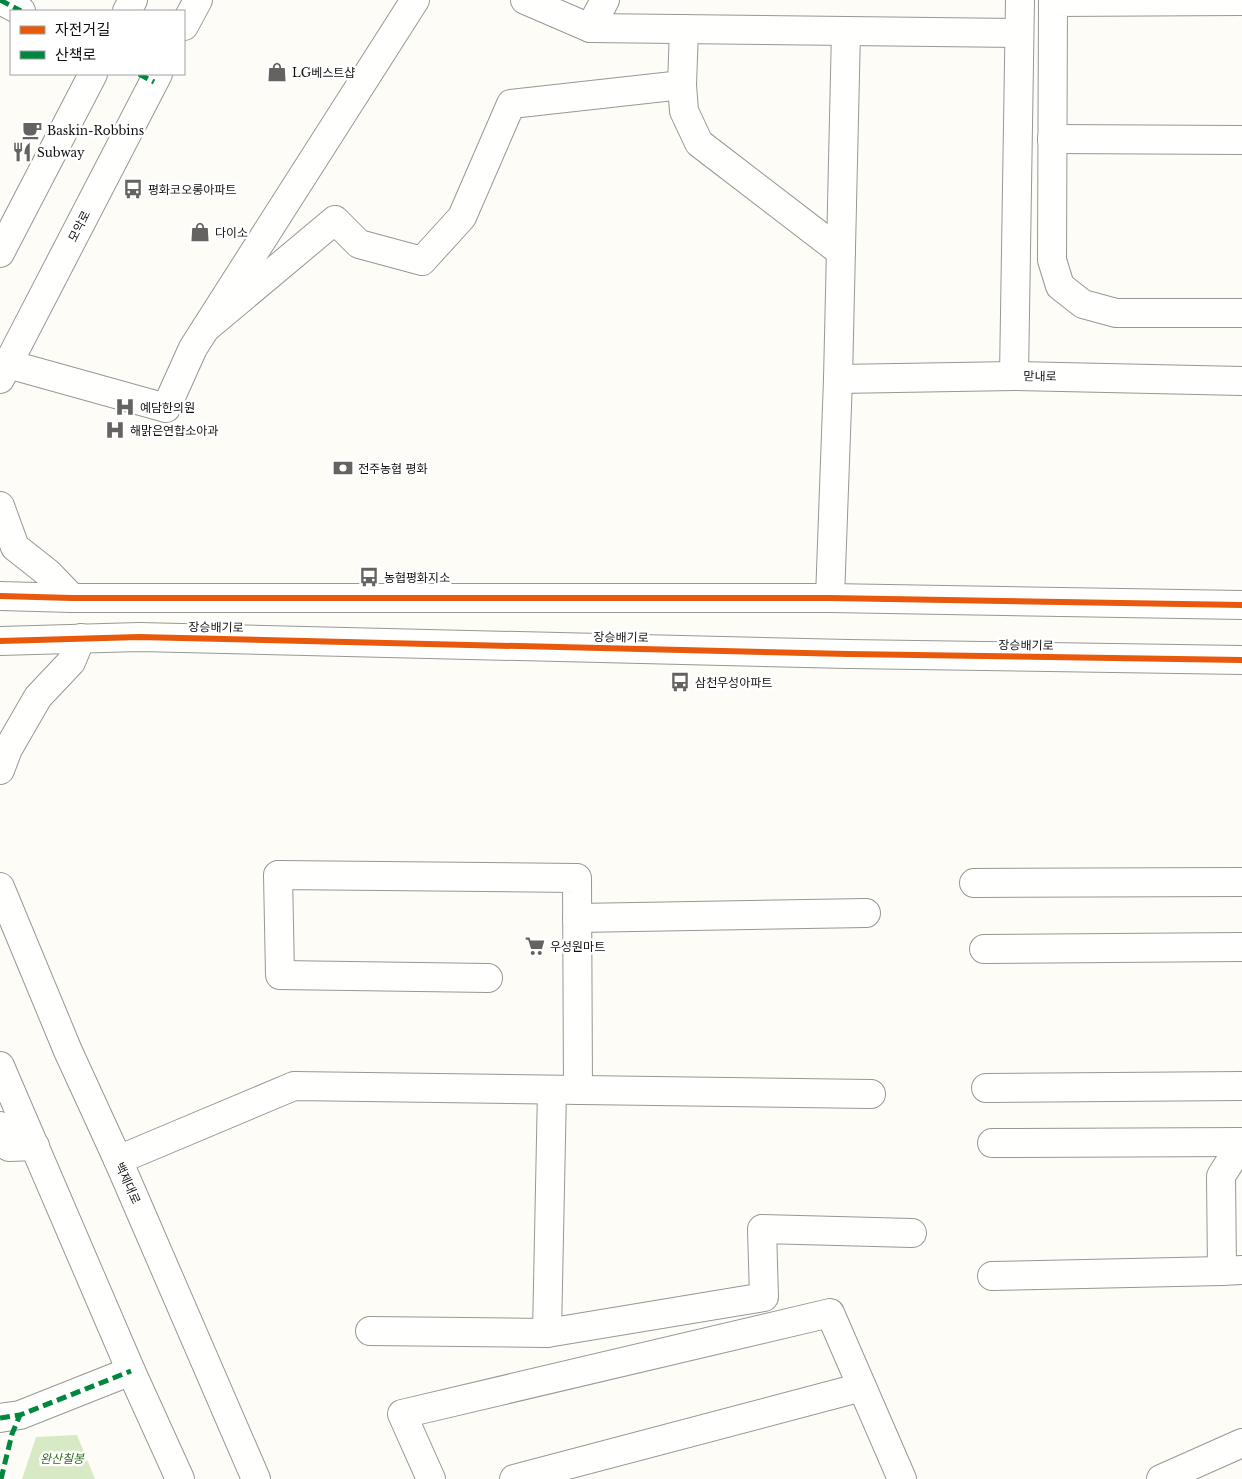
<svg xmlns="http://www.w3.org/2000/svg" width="1242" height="1479" viewBox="0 0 1242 1479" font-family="'Libre Baskerville','Noto Sans KR',serif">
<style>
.forest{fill:#d8eac5}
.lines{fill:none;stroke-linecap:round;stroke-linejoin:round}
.minor-casing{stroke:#979795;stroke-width:30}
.minor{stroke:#fffffe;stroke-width:28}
.quiet{stroke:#00873e;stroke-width:5;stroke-dasharray:10 5;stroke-linecap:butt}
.cycleway-casing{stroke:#fff;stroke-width:9}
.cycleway{stroke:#e8590c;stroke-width:6}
.labels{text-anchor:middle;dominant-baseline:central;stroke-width:5;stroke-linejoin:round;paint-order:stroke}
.poi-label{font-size:12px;fill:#111;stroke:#fff;text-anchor:start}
.street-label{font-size:12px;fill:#111;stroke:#fff}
.park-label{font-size:12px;font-style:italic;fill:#2f6b1f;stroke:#fff}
</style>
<rect width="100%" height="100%" fill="#fdfcf7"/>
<path class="forest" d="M77 1435 95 1479H22L36 1437Z"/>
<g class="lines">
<defs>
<g id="minor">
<path d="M0 0 21 11"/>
<path d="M525 0 590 28 1019 33"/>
<path d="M1242 1 1053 2 1052 260 1060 286 1083 304 1116 313H1242"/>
<path d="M127 11 133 0"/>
<path d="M184 26 198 0"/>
<path d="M590 28 605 0"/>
<path d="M682 85 684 111 699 143 841 252"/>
<path d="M1052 139 1242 140"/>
<path d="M0 253 93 74"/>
<path d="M206 328 335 220 359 244 422 261 462 217 511 104 682 85 684 29"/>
<path d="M8 364 166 408 193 348 415 0"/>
<path d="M1014 376 1020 0"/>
<path d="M0 379 158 74"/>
<path d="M838 379 1014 376 1242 381"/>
<path d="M0 506 15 547 48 573 72 598"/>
<path d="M0 596 72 598H830L1242 605"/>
<path d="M830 598 838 379 846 31"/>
<path d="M0 641 139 637 848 654 1242 660"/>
<path d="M0 770 8 749 38 697 71 662 81 638"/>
<path d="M974 883 1242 882"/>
<path d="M0 887 68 1051 118 1160 256 1479"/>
<path d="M577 918 866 913"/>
<path d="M984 949 1242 947"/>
<path d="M488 978 280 975 278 875 577 878 578 1090"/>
<path d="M0 1066 131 1371 180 1479"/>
<path d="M986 1088 1242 1086"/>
<path d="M552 1090 547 1333 764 1297 762 1229 912 1233"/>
<path d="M0 1126 9 1147 35 1146"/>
<path d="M992 1143 1242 1142"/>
<path d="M1242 1143 1221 1176 1222 1271 1242 1270"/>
<path d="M118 1160 294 1086 871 1094"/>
<path d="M992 1276 1222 1271"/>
<path d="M370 1331 547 1333"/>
<path d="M0 1418 20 1415 131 1371"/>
<path d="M431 1479 402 1414 830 1313 902 1479"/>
<path d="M514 1479 862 1387"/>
<path d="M1161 1479 1242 1443"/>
</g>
</defs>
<use href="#minor" class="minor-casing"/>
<use href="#minor" class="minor"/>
<g class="quiet">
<path d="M0 0 21 11"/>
<path d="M139 74 154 82"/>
<path d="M0 1418 20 1415 131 1371"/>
<path d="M1 1479 12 1434 20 1415"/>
</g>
<defs>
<g id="cycleway">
<path d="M0 596 72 598H830L1242 605"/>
<path d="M0 641 139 637 848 654 1242 660"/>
</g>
</defs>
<use href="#cycleway" class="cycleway-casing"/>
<use href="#cycleway" class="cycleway"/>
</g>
<defs>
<symbol id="shop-bare" viewBox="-9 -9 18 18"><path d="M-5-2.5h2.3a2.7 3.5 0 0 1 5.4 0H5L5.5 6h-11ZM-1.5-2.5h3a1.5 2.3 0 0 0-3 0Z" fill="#646362" stroke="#fff" stroke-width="2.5" paint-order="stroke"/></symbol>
<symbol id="cafe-bare" viewBox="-9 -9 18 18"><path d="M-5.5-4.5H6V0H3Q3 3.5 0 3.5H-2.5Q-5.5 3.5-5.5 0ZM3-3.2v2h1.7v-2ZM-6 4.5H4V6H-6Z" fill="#646362" stroke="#fff" stroke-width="2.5" paint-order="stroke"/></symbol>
<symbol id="restaurant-bare" viewBox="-9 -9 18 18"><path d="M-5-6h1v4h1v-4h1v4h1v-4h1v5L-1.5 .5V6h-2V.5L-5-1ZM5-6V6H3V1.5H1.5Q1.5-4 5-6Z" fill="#646362" stroke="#fff" stroke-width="2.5" paint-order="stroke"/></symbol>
<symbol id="bus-bare" viewBox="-9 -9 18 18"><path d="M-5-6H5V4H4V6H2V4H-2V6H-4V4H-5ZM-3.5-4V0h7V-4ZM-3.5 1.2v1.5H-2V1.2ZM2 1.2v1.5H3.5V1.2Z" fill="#646362" stroke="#fff" stroke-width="2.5" paint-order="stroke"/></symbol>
<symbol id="hospital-bare" viewBox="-9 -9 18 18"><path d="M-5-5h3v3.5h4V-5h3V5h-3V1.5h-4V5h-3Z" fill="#646362" stroke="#fff" stroke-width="2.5" paint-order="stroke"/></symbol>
<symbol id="bank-bare" viewBox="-9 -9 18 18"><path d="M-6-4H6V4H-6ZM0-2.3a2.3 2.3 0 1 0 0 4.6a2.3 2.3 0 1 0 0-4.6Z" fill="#646362" stroke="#fff" stroke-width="2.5" paint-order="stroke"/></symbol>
<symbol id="supermarket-bare" viewBox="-9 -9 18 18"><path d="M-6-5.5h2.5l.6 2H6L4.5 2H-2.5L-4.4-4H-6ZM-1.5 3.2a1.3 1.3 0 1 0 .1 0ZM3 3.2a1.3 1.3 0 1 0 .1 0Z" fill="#646362" stroke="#fff" stroke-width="2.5" paint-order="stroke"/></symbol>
</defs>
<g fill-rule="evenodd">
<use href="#shop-bare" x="263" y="58" width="28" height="28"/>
<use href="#cafe-bare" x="18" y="116" width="28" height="28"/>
<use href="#restaurant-bare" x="8" y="138" width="28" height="28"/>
<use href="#bus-bare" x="119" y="175" width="28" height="28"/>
<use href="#shop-bare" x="186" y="218" width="28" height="28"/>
<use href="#hospital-bare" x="111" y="393" width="28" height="28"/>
<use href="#hospital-bare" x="101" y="416" width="28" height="28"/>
<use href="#bank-bare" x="329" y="454" width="28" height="28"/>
<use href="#bus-bare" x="355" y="563" width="28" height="28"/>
<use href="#bus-bare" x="666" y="668" width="28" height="28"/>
<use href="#supermarket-bare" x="521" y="932" width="28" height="28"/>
</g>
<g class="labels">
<g class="poi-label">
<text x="292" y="72">LG베스트샵</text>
<text x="47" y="130">Baskin-Robbins</text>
<text x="37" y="152">Subway</text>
<text x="148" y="189">평화코오롱아파트</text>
<text x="215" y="232">다이소</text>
<text x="140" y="407">예담한의원</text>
<text x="130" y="430">해맑은연합소아과</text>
<text x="358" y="468">전주농협 평화</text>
<text x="384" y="577">농협평화지소</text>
<text x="695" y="682">삼천우성아파트</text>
<text x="550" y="946">우성원마트</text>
</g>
<g class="street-label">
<text transform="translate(79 226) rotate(-63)">모악로</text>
<text transform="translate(1040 376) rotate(1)">맏내로</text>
<text transform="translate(216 627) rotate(1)">장승배기로</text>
<text transform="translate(621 637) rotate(1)">장승배기로</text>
<text transform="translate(1026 645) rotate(1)">장승배기로</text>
<text transform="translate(128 1183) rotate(66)">백제대로</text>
</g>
<g class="park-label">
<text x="62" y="1458">완산칠봉</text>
</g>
</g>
<rect x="10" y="10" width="175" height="65" fill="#ffffff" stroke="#a0a0a0"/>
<rect x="20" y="26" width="25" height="8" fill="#e8590c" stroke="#a0a0a0"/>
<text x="55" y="35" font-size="15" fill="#111111">자전거길</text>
<rect x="20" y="51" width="25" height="8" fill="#00873e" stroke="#a0a0a0"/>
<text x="55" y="60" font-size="15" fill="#111111">산책로</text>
</svg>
